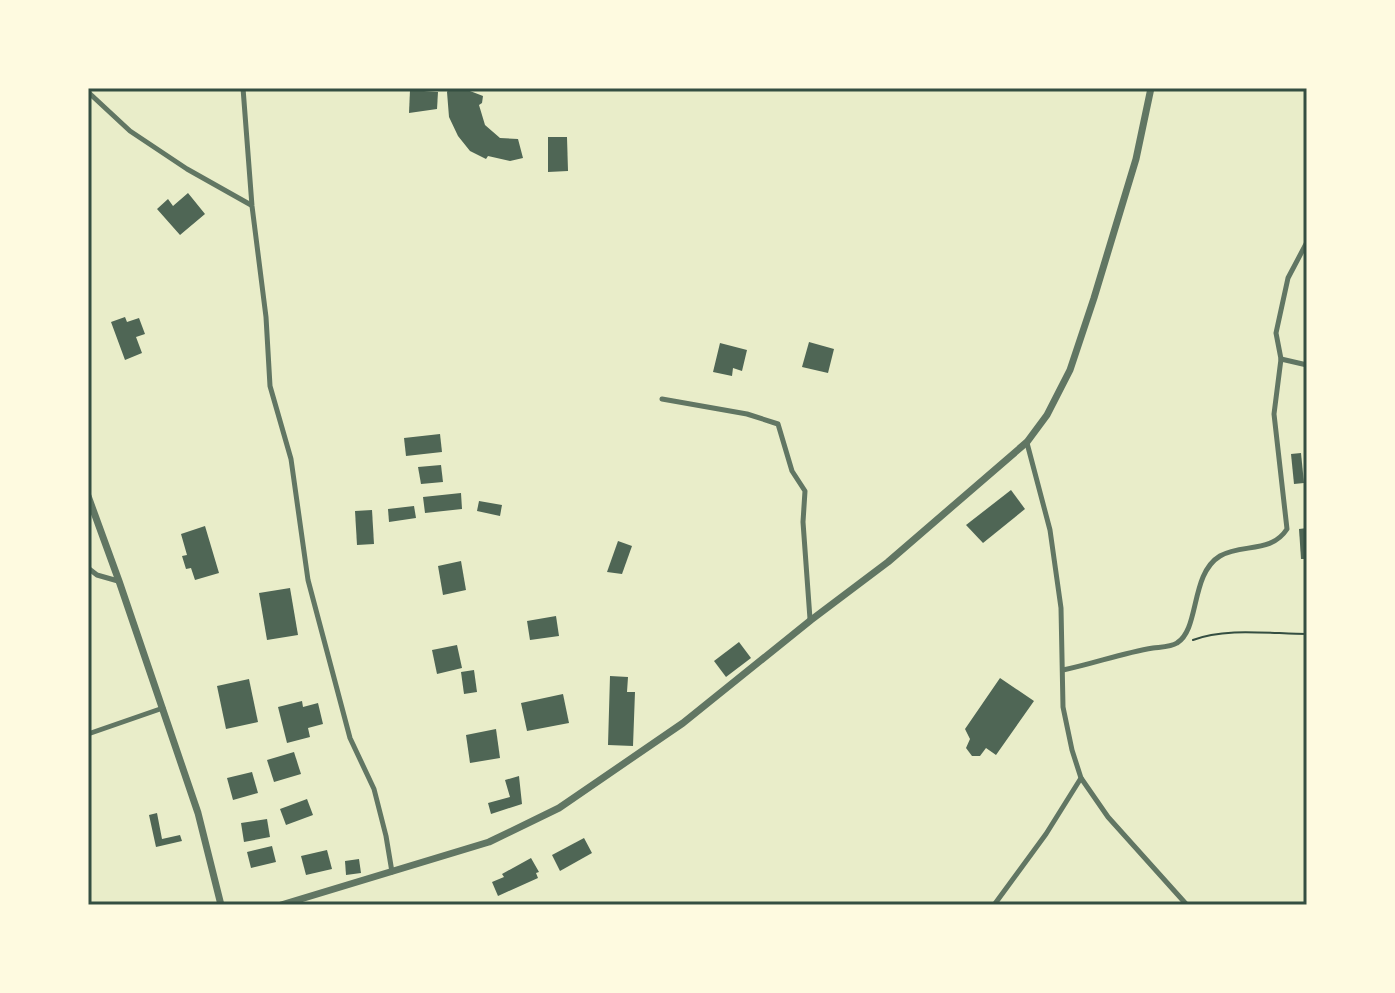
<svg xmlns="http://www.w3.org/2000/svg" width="1395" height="993" viewBox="0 0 1395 993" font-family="'Work Sans',sans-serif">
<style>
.building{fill:#4f6655}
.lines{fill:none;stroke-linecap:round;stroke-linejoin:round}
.path{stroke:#344e41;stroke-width:2}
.minor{stroke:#617663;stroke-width:5}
.tertiary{stroke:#617663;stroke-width:7}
.neatline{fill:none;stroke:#344e41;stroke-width:3}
</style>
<rect width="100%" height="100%" fill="#e9edc9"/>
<g class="building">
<path d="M449 88H468L470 91 483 96 482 103 479 105 485 125 500 138 518 139 523 158 510 161 488 156 486 159 470 151 458 136 449 117 447 92Z"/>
<path d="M410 90 438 92 437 109 409 113Z"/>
<path d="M548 137H567L568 171 548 172Z"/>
<path d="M188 193 205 214 180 235 157 209 168 199 173 206Z"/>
<path d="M125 317 127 322 139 318 145 334 136 337 142 353 125 360 111 322Z"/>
<path d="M809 342 834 349 828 373 802 367Z"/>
<path d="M720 343 747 350 742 371 733 368 732 376 713 372Z"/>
<path d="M440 434 442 452 406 456 404 438Z"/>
<path d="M1301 453 1304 483 1294 484 1291 454Z"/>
<path d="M441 465 443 482 421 484 418 467Z"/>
<path d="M1011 490 1025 509 983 543 966 525Z"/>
<path d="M461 493 462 509 425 513 423 497Z"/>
<path d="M479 501 502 505 500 516 477 511Z"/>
<path d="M414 506 416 518 389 522 388 509Z"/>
<path d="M372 510 374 544 357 545 355 511Z"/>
<path d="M205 526 219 573 195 580 191 568 186 569 182 556 187 555 181 534Z"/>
<path d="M1307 528V559H1301L1299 529Z"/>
<path d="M618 541 632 546 622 574 607 572Z"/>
<path d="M461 561 466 590 443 595 438 566Z"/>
<path d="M290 588 298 635 267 640 259 593Z"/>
<path d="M556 616 559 636 530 640 527 621Z"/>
<path d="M739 642 751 658 726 677 714 661Z"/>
<path d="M457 645 462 668 437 674 432 650Z"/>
<path d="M474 670 477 692 464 694 461 672Z"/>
<path d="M610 676 628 677 627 692H635L633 746 608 745Z"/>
<path d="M1000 678 1034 701 996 755 986 748 980 756H972L966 748 970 739 965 729Z"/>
<path d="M249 679 258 722 226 729 217 686Z"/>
<path d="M563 694 569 723 527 731 521 703Z"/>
<path d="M302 701 303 707 318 703 323 724 308 728 310 737 287 743 278 707Z"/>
<path d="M496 729 500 758 470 763 466 735Z"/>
<path d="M294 752 301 774 274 782 267 760Z"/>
<path d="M252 772 258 793 233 800 227 778Z"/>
<path d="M519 776 522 804 491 814 488 803 510 797 505 780Z"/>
<path d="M307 799 313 815 286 825 280 809Z"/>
<path d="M157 813 162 839 180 835 182 841 156 847 149 815Z"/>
<path d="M267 819 270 837 244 842 241 823Z"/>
<path d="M584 838 592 853 560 871 552 855Z"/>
<path d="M272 846 276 862 251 868 247 852Z"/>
<path d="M327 850 332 869 306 875 301 856Z"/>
<path d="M531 858 539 872 536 873 538 878 498 896 492 882 504 877 502 874Z"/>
<path d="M359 859 361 873 346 875 345 861Z"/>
</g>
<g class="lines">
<path class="path" d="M1193 640C1225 627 1273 634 1307 634"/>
<g class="minor">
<path d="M243 88 252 206 266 317 270 386 291 459 308 580 350 738 374 789 386 836 392 872"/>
<path d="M88 92 130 131 187 169 251 205"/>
<path d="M1281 359 1307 365"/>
<path d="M662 399 747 414 778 424 792 471 805 491 803 522 810 619"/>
<path d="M1027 443 1050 530 1061 608 1063 707 1072 750 1081 778 1108 817 1187 905"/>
<path d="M88 568 97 575 118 581"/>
<path d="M1063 670C1093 664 1122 653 1153 648 1160 647 1171 647 1177 643 1200 629 1190 574 1220 556 1242 543 1271 554 1287 529L1274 414 1281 359 1276 333 1288 278 1307 242"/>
<path d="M88 734 163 708"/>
<path d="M994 905 1046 834 1081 778"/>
</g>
<g class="tertiary">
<path d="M88 496 119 581 198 813 221 905"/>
<path d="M281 905 489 842 559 808 683 723 811 620 888 562 1027 442 1047 415 1070 370 1094 298 1136 159 1151 88"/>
</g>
</g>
<rect width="1395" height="993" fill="none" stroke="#fefae0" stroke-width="180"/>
<rect x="90" y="90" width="1215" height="813" class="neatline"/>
</svg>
